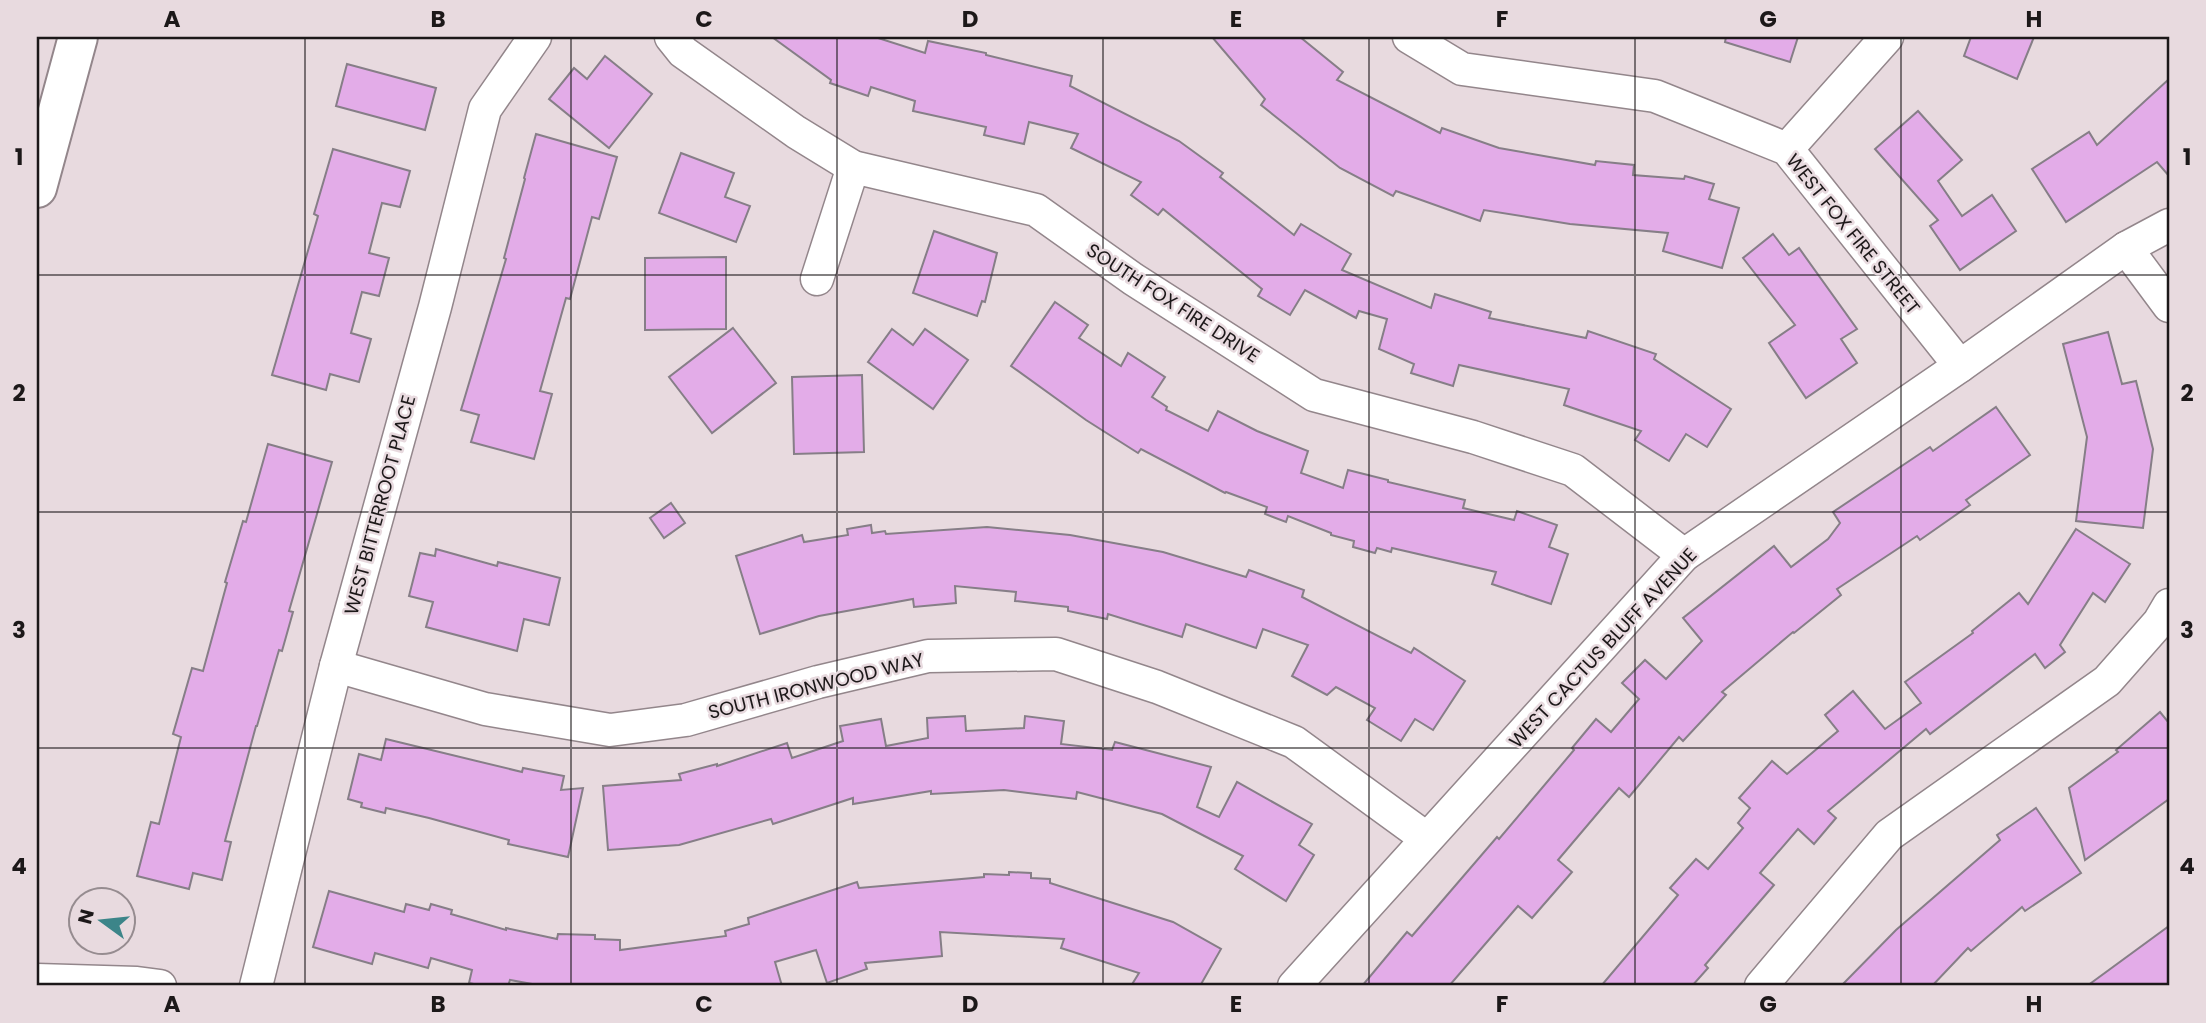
<svg xmlns="http://www.w3.org/2000/svg" width="2206" height="1023" viewBox="0 0 2206 1023" font-family="Poppins,sans-serif">
<style>
.building{fill:#e3ace8;stroke:#867e87;stroke-width:2}
.lines{fill:none;stroke-linecap:round;stroke-linejoin:round}
.street-casing{stroke:#93868b;stroke-width:35}
.secondary-casing{stroke:#93868b;stroke-width:42}
.street{stroke:#fff;stroke-width:32}
.secondary{stroke:#fff;stroke-width:38}
.grid{fill:none;stroke:#1c1819;stroke-width:2;stroke-opacity:0.55}
.labels{text-anchor:middle;dominant-baseline:central;stroke-width:5;stroke-linejoin:round;paint-order:stroke}
.street-label{font-size:19px;fill:#1c1819;stroke:#e8dadf}
.neatline{fill:none;stroke:#1c1819;stroke-width:2.5}
.grid-label{font-size:23px;text-anchor:middle;font-weight:bold;fill:#1c1819}
</style>
<rect width="100%" height="100%" fill="#e8dadf"/>
<g class="building">
<path d="M772 37H875L925 53 928 41 986 53V55L1072 76 1070 86 1179 141 1223 173 1220 177 1294 235 1301 224 1351 254 1342 270 1431 308 1435 294 1491 312 1489 318 1586 338 1588 331 1656 354 1654 359 1731 409 1707 447 1686 434 1669 461 1635 440 1641 431 1564 405 1569 389 1459 365 1453 386 1411 373 1414 364 1379 349 1387 319 1359 311 1356 318 1305 290 1290 315 1258 296 1262 289 1163 209 1158 215 1131 195 1141 182 1071 148 1078 134 1029 122 1024 144 984 135 986 127 913 111 915 101 871 87 868 96 830 83 831 80Z"/>
<path d="M1212 37H1300L1343 72 1337 80 1440 133 1442 128 1499 148 1595 165 1596 161 1634 165 1633 175 1684 179 1685 176 1714 184 1709 199 1739 208 1722 268 1663 251 1668 233 1570 224 1484 210 1480 221 1396 191 1393 196 1340 168 1261 105 1265 99Z"/>
<path d="M1726 37H1798L1790 62 1725 42Z"/>
<path d="M1971 37H2034L2017 79 1964 56Z"/>
<path d="M605 56 652 94 609 148 549 99 574 68 587 79Z"/>
<path d="M347 64 436 88 425 130 336 106Z"/>
<path d="M2169 79V176L2157 162 2066 222 2032 169 2089 132 2097 145Z"/>
<path d="M1918 111 1962 160 1938 181 1962 216 1992 195 2016 231 1960 270 1930 226 1938 220 1875 149Z"/>
<path d="M536 134 617 157 599 219 592 217 570 299 566 298 540 391 552 394 534 459 471 442 479 415 461 410 506 259 504 258 525 179 524 178Z"/>
<path d="M333 149 410 171 400 207 382 203 369 253 389 258 379 296 362 292 351 333 371 339 359 382 330 374 326 390 272 375 318 216 314 214Z"/>
<path d="M681 153 734 173 725 197 750 206 736 242 659 213Z"/>
<path d="M934 231 997 253 985 302 982 301 977 316 913 293Z"/>
<path d="M1773 234 1789 255 1799 248 1857 329 1841 339 1857 363 1806 398 1769 343 1795 325 1743 258Z"/>
<path d="M726 257V329L645 330V258Z"/>
<path d="M1055 302 1088 325 1079 338 1121 366 1128 353 1165 377 1152 397 1167 407 1166 410 1208 431 1218 411 1257 431 1308 451 1301 473 1343 488 1348 470 1388 480V482L1465 500 1463 508 1514 520 1517 511 1557 525 1549 547 1568 554 1551 604 1492 584 1496 572 1392 548 1391 552 1377 548 1375 553 1353 547 1354 541 1331 535V533L1288 516 1286 522 1265 514 1267 507 1226 492 1225 493 1141 449 1138 453 1086 420 1011 366Z"/>
<path d="M733 328 776 383 712 433 669 377Z"/>
<path d="M892 329 913 345 925 329 968 360 933 409 868 362Z"/>
<path d="M2108 332 2122 384 2136 381 2153 449 2143 528 2076 521 2087 437 2063 344Z"/>
<path d="M862 375 864 452 794 454 792 377Z"/>
<path d="M1996 407 2030 455 1966 500 1970 505 1920 540 1917 536 1837 589 1841 595 1794 633 1793 632 1722 692 1726 695 1683 741 1679 737 1629 797 1619 788 1558 860 1572 872 1532 918 1518 906 1449 986H1362L1407 932 1412 936 1497 837 1499 839 1574 750 1572 748 1596 719 1611 732 1639 699 1622 683 1645 660 1666 679 1702 641 1683 618 1774 546 1791 567 1828 539 1840 523 1833 512 1930 447 1933 451Z"/>
<path d="M268 444 332 462 289 611 293 612 282 651 279 650 257 726H256L225 841 231 842 222 880 193 873 189 889 137 876 151 822 159 824 181 737 173 734 192 668 203 671 227 583 225 582 243 521 246 522Z"/>
<path d="M671 503 685 523 664 538 650 518Z"/>
<path d="M871 525 872 533 885 531 886 534 987 527 1070 535 1163 552 1246 577 1249 570 1304 590 1302 597 1411 653 1414 648 1465 681 1433 730 1415 719 1401 741 1367 720 1375 708 1336 687 1327 695 1292 676 1308 645 1263 629 1256 648 1186 624 1182 637 1108 614 1107 619 1068 611V607L1015 601 1016 592 955 586 956 603 914 607 913 599 819 616 760 634 736 556 802 535 804 542 848 535 847 529Z"/>
<path d="M2076 529 2130 564 2105 602 2093 593 2060 645 2065 652 2045 668 2035 654 1930 734 1926 729 1828 811 1836 818 1814 844 1798 829 1760 873 1774 885 1705 965 1708 968 1692 986H1601L1678 895 1670 888 1696 859 1708 869 1743 828 1738 823 1750 808 1739 798 1772 761 1787 774 1838 731 1825 715 1853 691 1885 729 1921 703 1905 682 1973 633 1972 631 2019 593 2028 604Z"/>
<path d="M436 549 497 566 498 562 560 578 549 625 524 619 517 651 426 627 433 602 409 596 420 553 435 556Z"/>
<path d="M2160 712 2169 723V799L2085 860 2069 788 2118 752 2116 750Z"/>
<path d="M965 716 966 731 1024 728 1025 716 1064 721 1061 744 1112 750 1115 742 1211 767 1197 807 1219 817 1237 782 1312 824 1299 845 1314 855 1286 901 1235 869 1243 856 1162 814 1077 792 1076 799 1004 790 931 794V791L853 804V798L773 824 771 819 679 845 608 850 603 786 681 780 679 774 717 764V766L787 743 792 758 843 741 840 726 881 719 886 746 928 738 927 718Z"/>
<path d="M386 739 522 772 523 768 564 776 561 790 583 788 568 857 508 844 509 840 429 818 386 808 385 813 361 807 362 803 348 799 359 754 381 760Z"/>
<path d="M2036 808 2081 873 2025 911 2022 907 1971 951 1968 948 1932 986H1841L1896 930 2000 840 1997 835Z"/>
<path d="M1009 872 1031 873V878L1050 879V883L1173 922 1221 949 1200 986H1131L1139 973 1061 948 1064 939 940 932 942 956 865 963 867 969 827 983 816 950 775 962 782 986H543L510 980 508 986H483L469 983 472 970 431 958 428 968 375 953 372 964 313 947 329 891 404 912 406 904 429 910 431 904 452 910 451 914 506 930V928L557 939 558 934 595 935V939L620 940V950L726 936 725 931 749 924 748 918 857 882 859 888 984 877V874L1009 875Z"/>
<path d="M2169 926V986H2087Z"/>
</g>
<g class="lines">
<defs>
<g id="street">
<path d="M671 37 683 52 796 132 853 167 1036 210 1133 279 1314 395 1473 437 1573 470 1684 555"/>
<path d="M1409 37 1462 69 1655 96 1787 149 1960 366"/>
<path d="M1787 149 1887 37"/>
<path d="M2126 248 2169 306"/>
<path d="M817 279 853 167"/>
<path d="M336 666 485 709 610 730 686 720 818 682 928 656 1056 654 1157 687 1294 742 1426 838"/>
<path d="M37 980 137 983 160 986"/>
<path d="M256 986 336 666 435 307 485 109 535 37"/>
<path d="M1294 986 1684 555 1960 366 2126 248 2169 225"/>
<path d="M1761 986 1889 835 2107 681 2159 622 2169 605"/>
</g>
<path id="secondary" d="M37 188 78 37"/>
</defs>
<use href="#street" class="street-casing"/>
<use href="#secondary" class="secondary-casing"/>
<use href="#street" class="street"/>
<use href="#secondary" class="secondary"/>
</g>
<path class="grid" d="M305 37V986M571 37V986M837 37V986M1103 37V986M1369 37V986M1635 37V986M1901 37V986M37 275H2169M37 512H2169M37 748H2169"/>
<g class="labels">
<g class="street-label">
<text transform="translate(1853 234) rotate(51)">WEST FOX FIRE STREET</text>
<text transform="translate(1173 303) rotate(33)">SOUTH FOX FIRE DRIVE</text>
<text transform="translate(380 505) rotate(-75)">WEST BITTERROOT PLACE</text>
<text transform="translate(1603 648) rotate(-47)">WEST CACTUS BLUFF AVENUE</text>
<text transform="translate(816 686) rotate(-14)">SOUTH IRONWOOD WAY</text>
</g>
</g>
<rect width="2206" height="1023" fill="none" stroke="#e8dadf" stroke-width="77"/>
<g transform="translate(102 921) rotate(285)"><circle r="33" fill="#e8dadf" stroke="#968c90" stroke-width="2"/>
<path d="M0-5L12 26L0 18L-12 26Z" fill="#3c8589"/>
<text y="-10" font-size="19" font-weight="bold" text-anchor="middle" fill="#1c1819">N</text>
</g>
<rect x="38" y="38" width="2130" height="946" class="neatline"/>
<g class="grid-label">
<text x="172" y="27">A</text>
<text x="438" y="27">B</text>
<text x="704" y="27">C</text>
<text x="970" y="27">D</text>
<text x="1236" y="27">E</text>
<text x="1502" y="27">F</text>
<text x="1768" y="27">G</text>
<text x="2034" y="27">H</text>
<text x="19" y="165">1</text>
<text x="2187" y="165">1</text>
<text x="19" y="401">2</text>
<text x="2187" y="401">2</text>
<text x="19" y="638">3</text>
<text x="2187" y="638">3</text>
<text x="19" y="874">4</text>
<text x="2187" y="874">4</text>
<text x="172" y="1012">A</text>
<text x="438" y="1012">B</text>
<text x="704" y="1012">C</text>
<text x="970" y="1012">D</text>
<text x="1236" y="1012">E</text>
<text x="1502" y="1012">F</text>
<text x="1768" y="1012">G</text>
<text x="2034" y="1012">H</text>
</g>
</svg>
